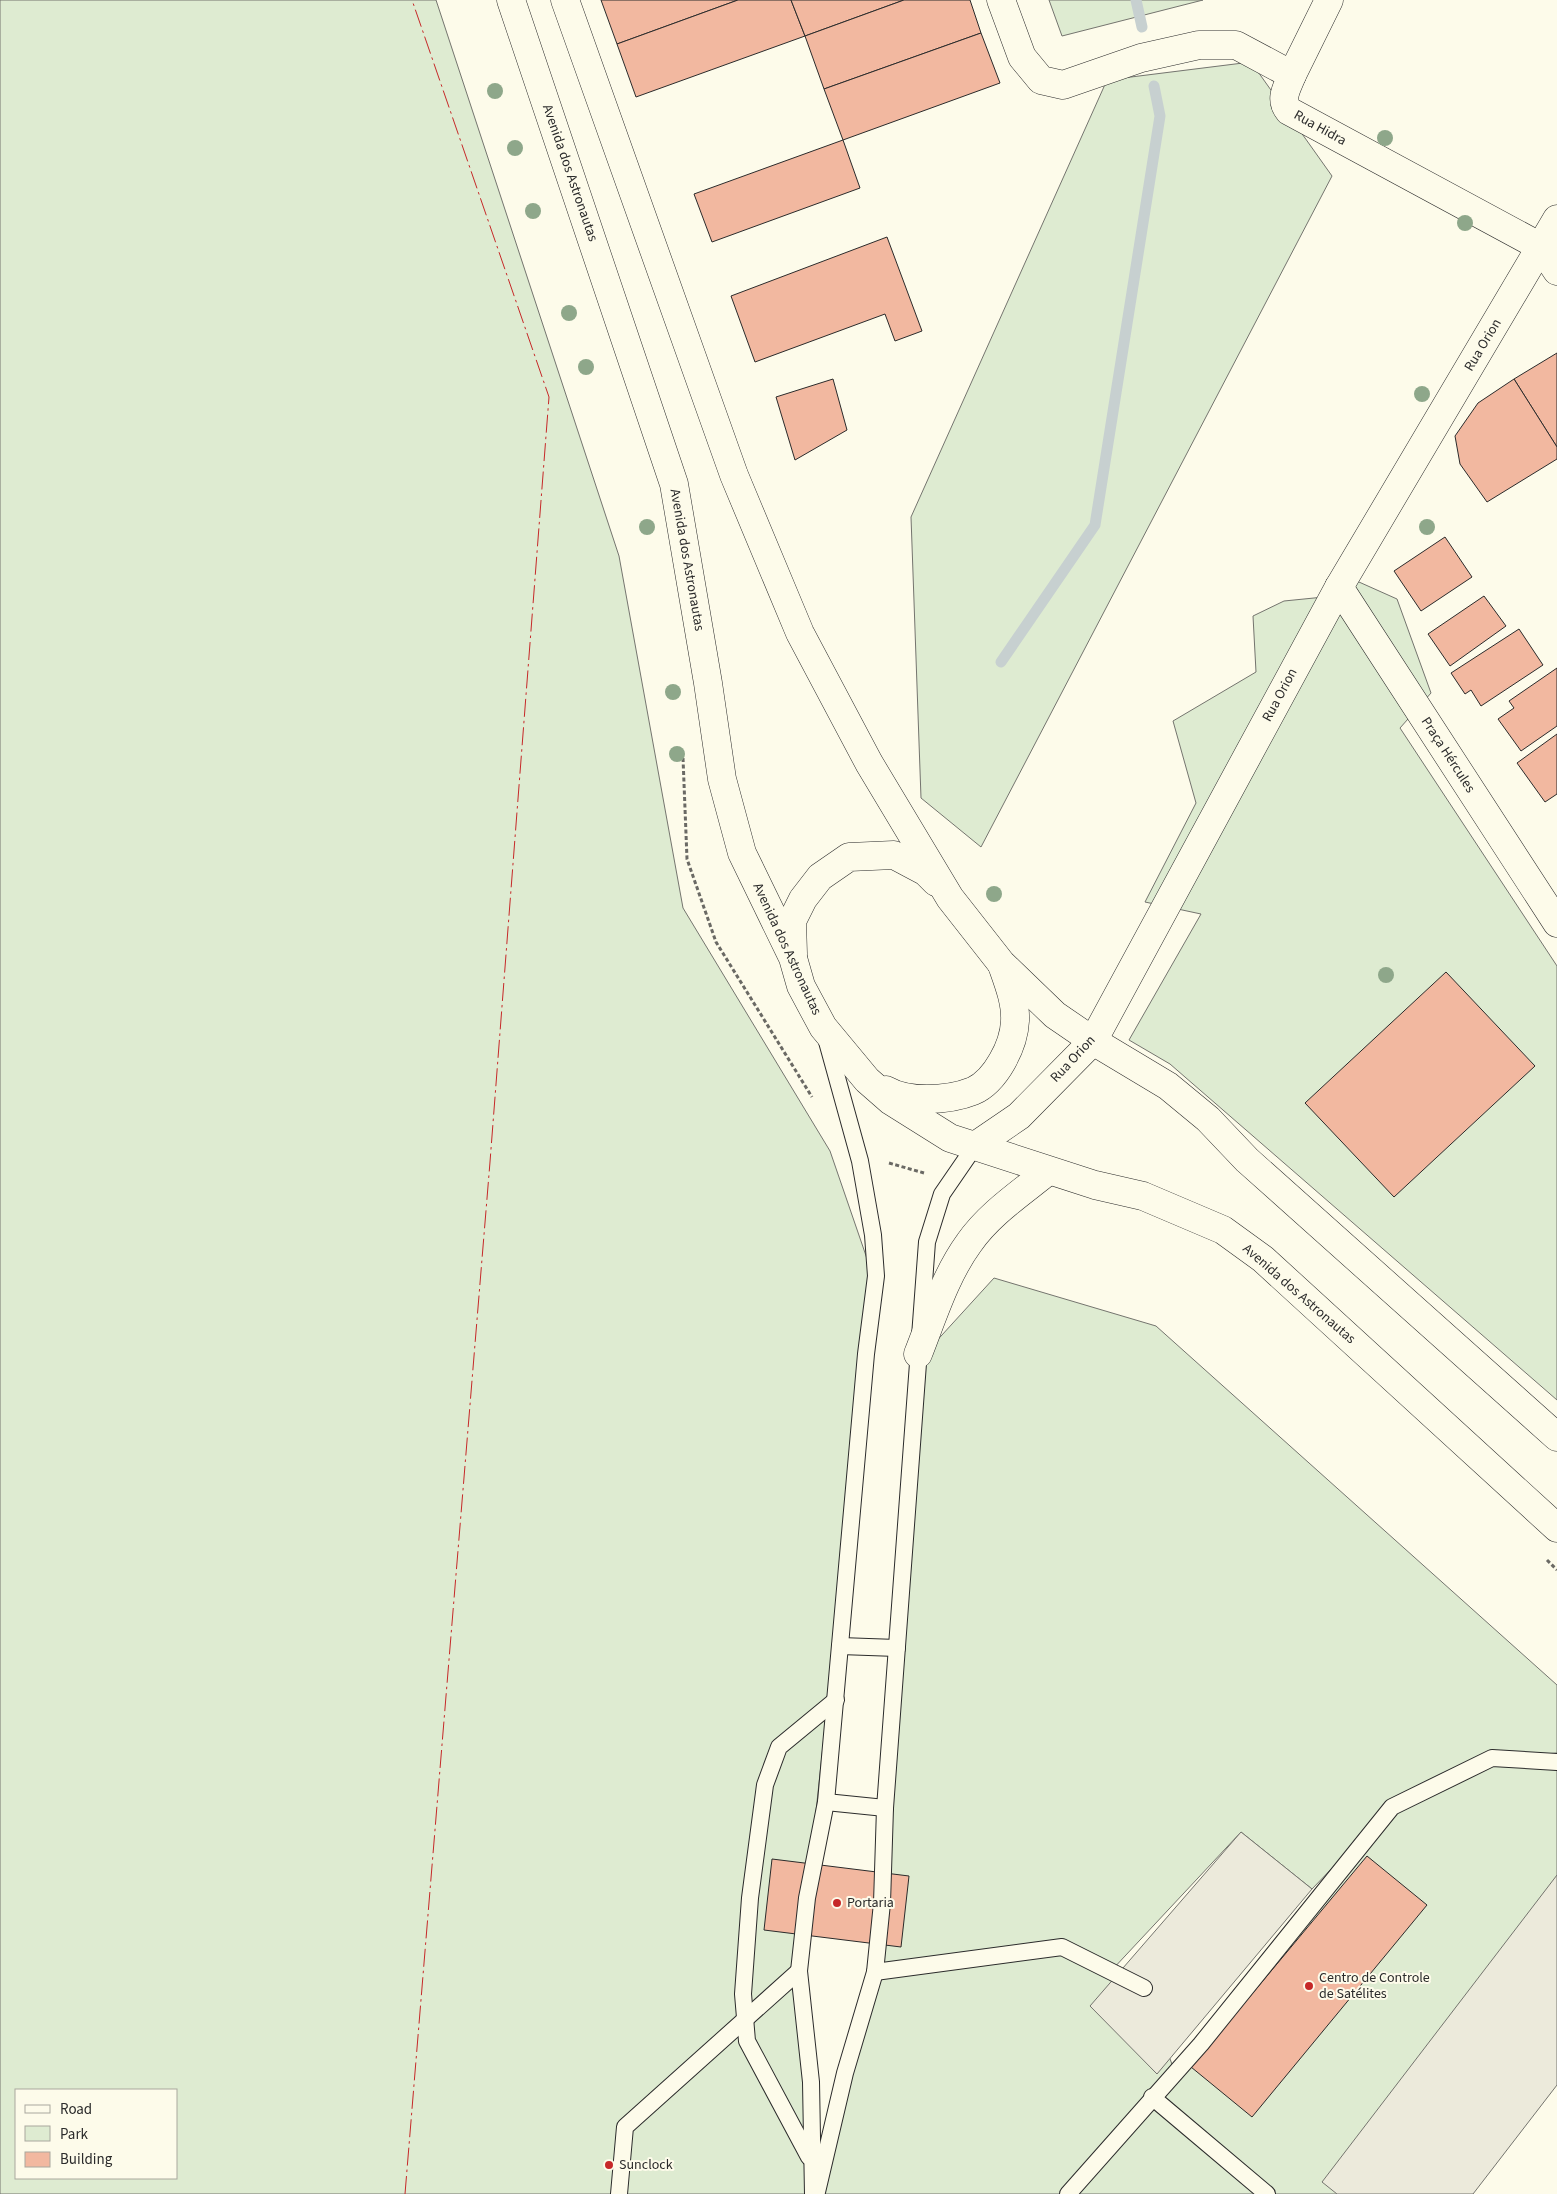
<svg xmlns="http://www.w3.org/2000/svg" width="1557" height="2194" viewBox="0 0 1557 2194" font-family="'Source Sans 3',sans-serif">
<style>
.green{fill:#deebd1;stroke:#74746e;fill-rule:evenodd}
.parking{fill:#eceadb;stroke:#74746e}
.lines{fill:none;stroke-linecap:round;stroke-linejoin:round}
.stream{stroke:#c7d0d0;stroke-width:11}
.building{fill:#f2b8a0;stroke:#2b2b2b}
.service-casing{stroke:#2b2b2b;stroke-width:18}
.minor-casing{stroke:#2b2b2b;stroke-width:29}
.secondary-casing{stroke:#2b2b2b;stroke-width:29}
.path{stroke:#6a6964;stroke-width:3;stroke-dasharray:4 2.5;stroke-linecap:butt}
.service{stroke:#fdfbea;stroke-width:16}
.minor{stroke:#fdfbea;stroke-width:28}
.secondary{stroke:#fdfbea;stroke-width:28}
.power{stroke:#c62828;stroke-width:1;stroke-dasharray:18 4 2.5 4;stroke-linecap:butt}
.tree{fill:#8ea78a}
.poi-dot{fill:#c62828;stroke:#fdfbea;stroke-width:2}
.labels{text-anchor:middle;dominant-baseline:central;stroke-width:4;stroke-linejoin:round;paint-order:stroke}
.street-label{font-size:14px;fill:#2b2b2b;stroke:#fdfbea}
.poi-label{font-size:14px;fill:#2b2b2b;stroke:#fdfbea;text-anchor:start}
</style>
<rect width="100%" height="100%" fill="#fdfbea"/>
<g class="green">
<path d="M0 0H436L619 556 683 908 830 1151 873 1276 799 1971 813 2194H0ZM16 2090H176V2178H16Z"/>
<path d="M1049 0H1203L1062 36Z"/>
<path d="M1251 62 1332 176 981 847 921 798 911 517 1107 80Z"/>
<path d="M1350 578 1397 599 1431 693 1400 728 1557 966V1400L1170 1064 1129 1040 1201 914 1145 902 1196 803 1173 721 1256 672 1253 616 1284 601 1324 597Z"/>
<path d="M994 1278 1156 1326 1557 1685V1753L1497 1758 1557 1762V1972L1388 2194H817L875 1972 921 1358ZM1384 1814 1173 2067 1144 1988 1111 1971 1241 1832 1312 1889Z"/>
</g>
<g class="parking">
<path d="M1241 1832 1312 1889 1157 2074 1090 2006Z"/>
<path d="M1557 1875V2085L1473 2194H1337L1322 2182Z"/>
</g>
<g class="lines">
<g class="stream">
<path d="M1136 0 1142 27"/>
<path d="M1001 662 1095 525 1160 116 1154 86"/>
</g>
</g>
<g class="building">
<path d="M601 0H738L617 44Z"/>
<path d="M738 0H791L805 36 636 97 617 44Z"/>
<path d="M791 0H904L805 36Z"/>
<path d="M904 0H970L981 33 824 89 805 36Z"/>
<path d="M981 33 1000 83 843 140 824 89Z"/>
<path d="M843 140 860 188 712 242 694 194Z"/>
<path d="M887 237 922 331 895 341 885 314 755 362 731 296Z"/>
<path d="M1557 353V447L1514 379Z"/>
<path d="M833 379 847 430 795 460 776 397Z"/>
<path d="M1514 379 1557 447V459L1487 502 1460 464 1455 436 1478 403Z"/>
<path d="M1445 537 1472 577 1421 611 1394 571Z"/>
<path d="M1484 596 1506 626 1450 666 1428 634Z"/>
<path d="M1519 629 1543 665 1481 706 1471 690 1465 694 1451 673Z"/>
<path d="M1557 668V726L1521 751 1498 719 1514 708 1509 701Z"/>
<path d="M1557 734V794L1545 802 1517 763Z"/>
<path d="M1446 972 1535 1066 1394 1197 1305 1103Z"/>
<path d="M1367 1856 1427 1905 1252 2117 1191 2067Z"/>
<path d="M772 1859 909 1876 901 1947 764 1930Z"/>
</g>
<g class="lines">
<defs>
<g id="service">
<path d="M840 1646 897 1648"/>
<path d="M826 1802 885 1808"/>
<path d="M875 1972 1062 1947 1144 1988"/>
<path d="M1152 2097 1267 2194"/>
<path d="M809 2157 747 2041 743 1994 750 1898 765 1785 779 1747 836 1700"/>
<path d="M817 2192 845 2073 875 1972 882 1903 885 1808 927 1242 942 1194 975 1146"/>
<path d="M619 2194 625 2127 799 1971"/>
<path d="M813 2194 811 2082 799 1971 807 1898 826 1802 866 1354 876 1276 873 1235 860 1161 826 1038"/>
<path d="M1068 2194 1201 2044 1392 1807 1492 1758 1557 1762"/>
</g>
<g id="minor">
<path d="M1001 0 1022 57 1041 80 1063 85 1141 58 1199 45H1236L1292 75C1287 88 1279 99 1289 111L1541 247 1557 271"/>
<path d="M1292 75 1329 0"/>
<path d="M1339 587 1557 923"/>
<path d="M975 1146 1019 1116 1093 1041 1339 587 1557 219"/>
</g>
<g id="secondary">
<path d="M511 0 674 484 708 683 722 779 742 853 793 958 801 986 823 1027 867 1080 891 1101 950 1138 1095 1185 1143 1196 1223 1230 1263 1259 1557 1528"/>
<path d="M565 0 734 475 800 633 869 763 950 898 1001 963 1055 1015 1093 1041 1168 1086 1208 1119 1247 1160 1557 1437"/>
<path d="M793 954 792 921 803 899 820 877 849 857 894 855 926 872 936 882"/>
<path d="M886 1090C898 1097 914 1099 927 1099 943 1099 958 1097 973 1091 996 1081 1014 1045 1015 1021 1016 1002 1008 982 1002 965"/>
<path d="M918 1354C933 1316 945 1276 969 1243 989 1214 1021 1193 1048 1171"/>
</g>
</defs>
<use href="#service" class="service-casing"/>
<use href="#minor" class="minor-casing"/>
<use href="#secondary" class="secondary-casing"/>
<g class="path">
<path d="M683 758 687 859 716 942 812 1097"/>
<path d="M889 1163 924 1173"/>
<path d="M1547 1560 1557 1570"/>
</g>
<use href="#service" class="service"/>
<use href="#minor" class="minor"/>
<use href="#secondary" class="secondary"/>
<path class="power" d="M405 2194 490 1162 549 397 412 0"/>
</g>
<g class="tree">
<circle cx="495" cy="91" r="8"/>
<circle cx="1385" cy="138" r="8"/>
<circle cx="515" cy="148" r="8"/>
<circle cx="533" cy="211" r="8"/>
<circle cx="1465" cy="223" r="8"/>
<circle cx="569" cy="313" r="8"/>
<circle cx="586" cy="367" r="8"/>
<circle cx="1422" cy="394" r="8"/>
<circle cx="647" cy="527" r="8"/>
<circle cx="1427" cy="527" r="8"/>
<circle cx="673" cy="692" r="8"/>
<circle cx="677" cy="754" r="8"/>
<circle cx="994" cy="894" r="8"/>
<circle cx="1386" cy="975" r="8"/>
</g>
<g class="poi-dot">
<circle cx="837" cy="1903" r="5"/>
<circle cx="1309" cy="1986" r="5"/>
<circle cx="609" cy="2165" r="5"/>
</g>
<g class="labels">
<g class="street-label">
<text transform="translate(1320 128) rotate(29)">Rua Hidra</text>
<text transform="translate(570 173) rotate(71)">Avenida dos Astronautas</text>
<text transform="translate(1483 345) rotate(-59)">Rua Orion</text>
<text transform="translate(687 560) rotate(80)">Avenida dos Astronautas</text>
<text transform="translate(1280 695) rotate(-62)">Rua Orion</text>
<text transform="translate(1448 755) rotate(57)">Praça Hércules</text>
<text transform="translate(787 949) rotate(65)">Avenida dos Astronautas</text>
<text transform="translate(1073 1059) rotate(-47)">Rua Orion</text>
<text transform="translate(1299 1294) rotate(41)">Avenida dos Astronautas</text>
</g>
<g class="poi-label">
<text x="847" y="1903">Portaria</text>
<text x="1319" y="1978">Centro de Controle<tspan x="1319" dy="16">de Satélites</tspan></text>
<text x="619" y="2165">Sunclock</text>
</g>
</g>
<rect x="15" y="2089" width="162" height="90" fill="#fdfbea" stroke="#a9a89e"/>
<rect x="25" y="2105" width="25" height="8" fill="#fdfbea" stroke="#a9a89e"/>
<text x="60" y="2114" font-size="15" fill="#2b2b2b">Road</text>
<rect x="25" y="2126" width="25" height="15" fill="#deebd1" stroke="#a9a89e"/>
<text x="60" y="2139" font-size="15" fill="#2b2b2b">Park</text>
<rect x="25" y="2152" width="25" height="15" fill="#f2b8a0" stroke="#a9a89e"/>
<text x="60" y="2164" font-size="15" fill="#2b2b2b">Building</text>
</svg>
